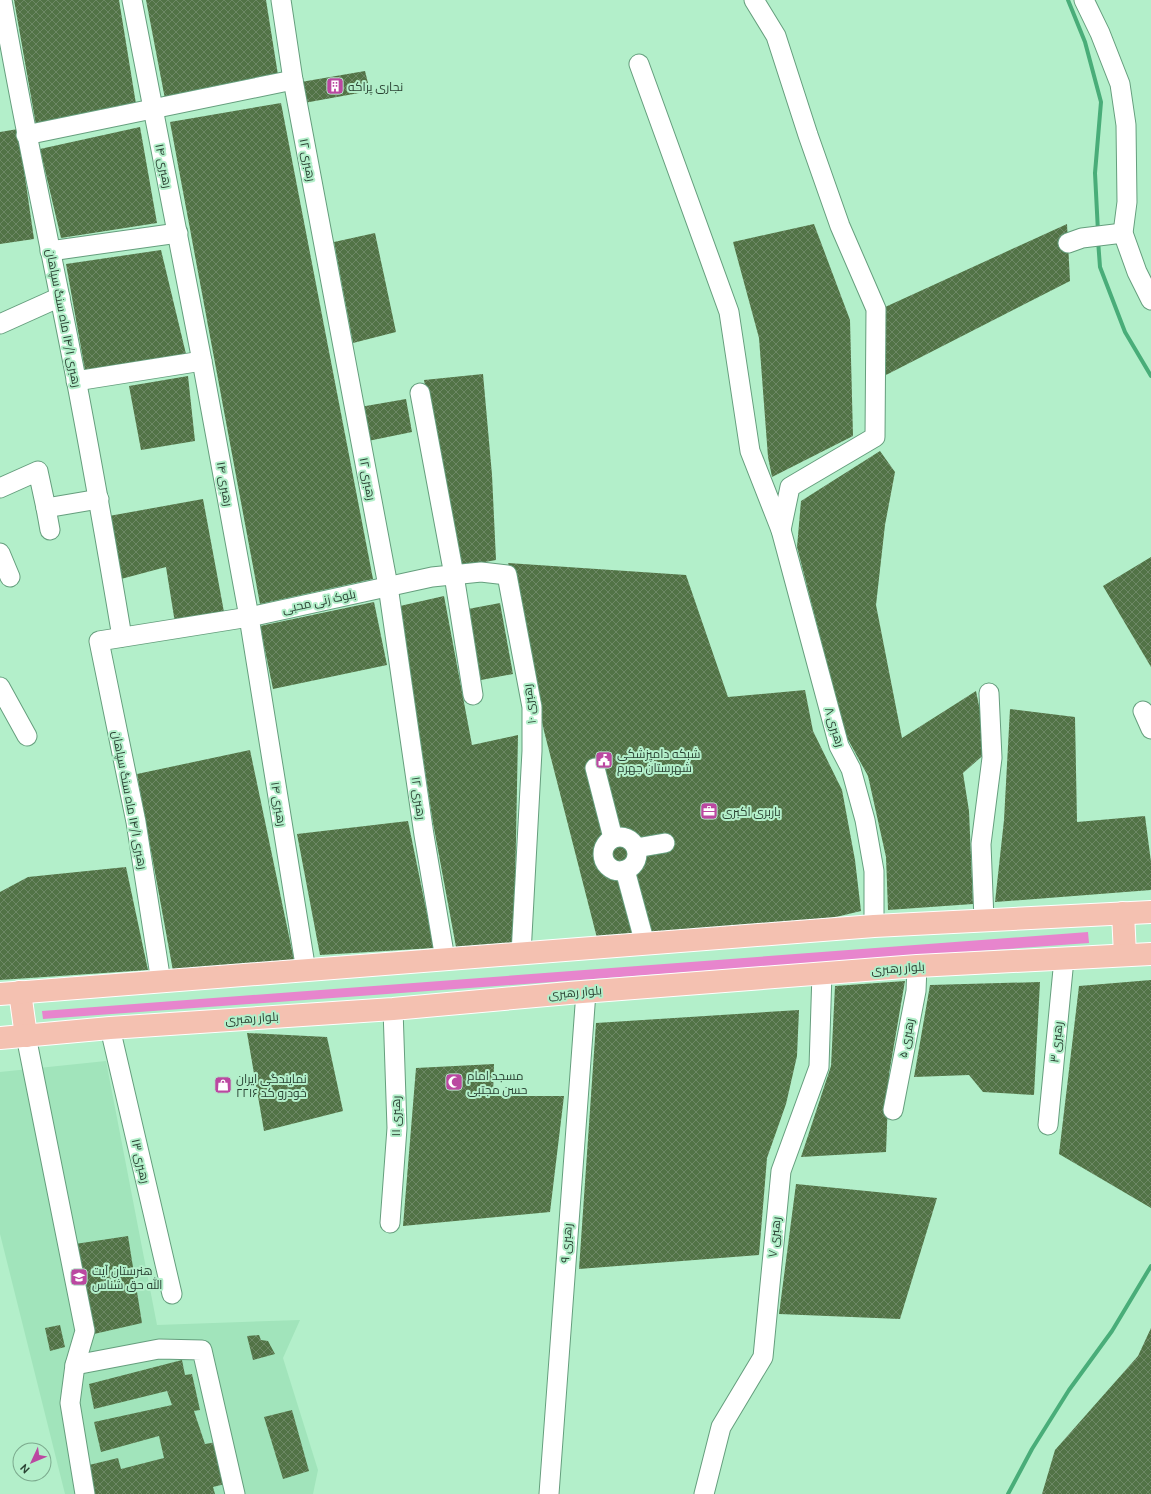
<svg xmlns="http://www.w3.org/2000/svg" width="1151" height="1494" viewBox="0 0 1151 1494" font-family="Ubuntu,Cairo,sans-serif">
<style>
.built{fill:#a1e4bb}
.grass{fill:#e785cd}
.lines{fill:none;stroke-linecap:round;stroke-linejoin:round}
.stream{stroke:#49ad79;stroke-width:4}
.building{fill:url(#building-cross-hatch)}
.minor-casing{stroke:#659e7d;stroke-width:21}
.major-casing{stroke:#fff;stroke-width:24}
.minor{stroke:#fff;stroke-width:19}
.major{stroke:#f4c1b1;stroke-width:22}
.labels{text-anchor:middle;dominant-baseline:central;stroke-width:4;stroke-linejoin:round;paint-order:stroke}
.poi-label{font-size:12px;fill:#2a4233;stroke:#b3efca;text-anchor:start}
.street-label{font-size:12px;fill:#2a4233;stroke:#b3efca}
</style>
<defs>
<pattern id="building-cross-hatch" width="8" height="8" patternUnits="userSpaceOnUse"><rect width="8" height="8" fill="#527346"/><path d="M0 0l8 8M0 8l8-8" fill="none" stroke="#6d8865"/></pattern>
</defs>
<rect width="100%" height="100%" fill="#b3efca"/>
<path class="built" d="M106 1061 157 1325 300 1320 283 1358 318 1470 313 1494H65L0 1234V1072Z"/>
<path class="grass" d="M1088 932 1089 943 43 1019 42 1011Z"/>
<g class="lines">
<g class="stream">
<path d="M1068 0 1085 42 1101 102 1095 173 1098 232"/>
<path d="M1098 240 1100 267 1125 332 1151 376"/>
<path d="M1008 1494 1032 1449 1069 1390 1112 1331 1151 1266"/>
</g>
</g>
<g class="building">
<path d="M14 0H119L136 104 36 125Z"/>
<path d="M146 0H266L278 75 165 99Z"/>
<path d="M365 71 370 91 304 103 301 82Z"/>
<path d="M281 103 373 579 260 604 170 122Z"/>
<path d="M140 127 157 223 61 238 40 149Z"/>
<path d="M18 129 34 239 0 244V132Z"/>
<path d="M814 224 850 320 853 436 772 477 768 457 759 338 733 242Z"/>
<path d="M1067 224 1070 281 886 375 883 308Z"/>
<path d="M375 233 396 332 353 343 334 242Z"/>
<path d="M161 250 186 354 85 370 66 264Z"/>
<path d="M483 374 492 475 496 560 458 567 424 380Z"/>
<path d="M188 376 195 441 141 450 129 386Z"/>
<path d="M406 399 412 432 368 441 360 407Z"/>
<path d="M880 451 895 472 885 525 876 605 902 738 976 691 988 751 963 773 969 811 973 904 888 910 886 857 868 776 845 734 797 547 801 501Z"/>
<path d="M203 499 224 612 175 623 166 567 121 579 109 516Z"/>
<path d="M1151 557V667L1103 586Z"/>
<path d="M508 563 686 575 728 697 805 690 813 731 842 790 855 860 861 911 815 922 692 929 597 938 544 731Z"/>
<path d="M444 596 472 745 518 735 514 943 456 947 433 823 400 606Z"/>
<path d="M374 602 387 665 273 689 260 626Z"/>
<path d="M500 603 513 674 481 680 468 609Z"/>
<path d="M1010 709 1075 717 1077 822 1145 816 1151 862V890L995 902 1004 820Z"/>
<path d="M250 750 294 960 173 971 137 774Z"/>
<path d="M408 821 434 948 320 955 297 834Z"/>
<path d="M126 867 148 970 0 980V892L28 877Z"/>
<path d="M1151 980V1208L1059 1154 1079 986Z"/>
<path d="M905 981 889 1074 886 1152 801 1157 831 1066 835 986Z"/>
<path d="M1040 982 1034 1095 983 1092 969 1075 914 1077 930 985Z"/>
<path d="M799 1010 797 1056 786 1104 767 1158 759 1255 579 1269 596 1023Z"/>
<path d="M247 1033 327 1037 343 1111 264 1131Z"/>
<path d="M494 1064 493 1096H564L550 1212 403 1226 416 1068Z"/>
<path d="M796 1184 937 1198 900 1319 779 1314Z"/>
<path d="M128 1236 142 1323 94 1334 75 1244Z"/>
<path d="M60 1325 65 1347 50 1351 45 1328Z"/>
<path d="M1151 1328V1494H1042L1055 1450 1138 1356Z"/>
<path d="M259 1335 261 1340 268 1341 275 1354 253 1360 247 1336Z"/>
<path d="M182 1360 185 1375 192 1374 200 1410 194 1411 205 1444 217 1442 225 1484 213 1487 215 1494H88L89 1465 118 1458 121 1469 164 1458 159 1436 101 1452 94 1422 172 1405 167 1391 94 1409 89 1384Z"/>
<path d="M292 1410 309 1471 283 1479 264 1417Z"/>
</g>
<g class="lines">
<defs>
<g id="minor">
<path d="M2 0C19 100 40 198 60 298 83 410 103 524 122 637"/>
<path d="M132 0 202 361 249 617 306 971"/>
<path d="M281 0 293 80 388 586 424 835 445 959"/>
<path d="M754 0 776 36 808 135 840 226 876 309 875 437 790 487 781 530"/>
<path d="M1084 0 1100 33 1120 84 1126 125 1127 202 1123 233 1137 272 1151 300"/>
<path d="M639 64 729 312 750 451 781 530 839 746 851 769 865 820 874 871V926"/>
<path d="M26 135 293 80"/>
<path d="M1068 243 1082 238 1123 233"/>
<path d="M50 251 178 233"/>
<path d="M0 324 60 297"/>
<path d="M76 381 202 361"/>
<path d="M420 393 454 575 473 695"/>
<path d="M0 488 38 471 46 508 99 499"/>
<path d="M46 508 50 530"/>
<path d="M0 553 10 577"/>
<path d="M0 687 27 736"/>
<path d="M1143 711 1151 729"/>
<path d="M595 768 613 838"/>
<circle cx="620" cy="854" r="17"/>
<path d="M636 848 665 843"/>
<path d="M625 870 645 944"/>
<path d="M984 920 981 844 992 758 989 693"/>
<path d="M161 982 136 822 99 641 249 617 432 577 481 572 507 575 532 707V751L521 954"/>
<path d="M110 1028 172 1294"/>
<path d="M26 1036 85 1331 75 1365 70 1403 85 1494"/>
<path d="M893 1110 916 991 917 966"/>
<path d="M1048 1125 1064 959"/>
<path d="M390 1223 397 1128 393 1009"/>
<path d="M75 1365 159 1349 202 1350 235 1494"/>
<path d="M549 1494 586 992"/>
<path d="M704 1494 721 1427 763 1357 781 1171 819 1067 822 973"/>
</g>
<g id="major">
<path d="M1123 913 1125 955"/>
<path d="M20 992 26 1036"/>
<path d="M0 994 874 926 1151 912"/>
<path d="M0 1038 110 1028 393 1009 569 993 917 966 1151 954"/>
</g>
</defs>
<use href="#minor" class="minor-casing"/>
<use href="#major" class="major-casing"/>
<use href="#minor" class="minor"/>
<use href="#major" class="major"/>
</g>
<defs>
<symbol id="building-square" viewBox="-11 -11 22 22"><rect x="-9" y="-9" width="18" height="18" rx="4" fill="#bb48a1" stroke="#b3efca"/><path d="M-4-6H4V6H1V3H-1V6H-4ZM-2.5-4.3h1.7v1.8h-1.7ZM.8-4.3h1.7v1.8H.8ZM-2.5-1h1.7V.8h-1.7ZM.8-1h1.7V.8H.8Z" fill="#fff"/></symbol>
<symbol id="civic-square" viewBox="-11 -11 22 22"><rect x="-9" y="-9" width="18" height="18" rx="4" fill="#bb48a1" stroke="#b3efca"/><path d="M-.6-6.5H3V-4.5H.6V-3L4-1V1h2V6H-6V1h2V-1L-.6-3ZM-1.2 2.5V6h2.4V2.5Z" fill="#fff"/></symbol>
<symbol id="office-square" viewBox="-11 -11 22 22"><rect x="-9" y="-9" width="18" height="18" rx="4" fill="#bb48a1" stroke="#b3efca"/><path d="M-6-3h4V-5.5h4V-3h4V5H-6ZM-1-4.5V-3h2v-1.5ZM-6 0V1H6V0Z" fill="#fff"/></symbol>
<symbol id="mosque-square" viewBox="-11 -11 22 22"><rect x="-9" y="-9" width="18" height="18" rx="4" fill="#bb48a1" stroke="#b3efca"/><path d="M3.5-4.9A6 6 0 1 0 3.5 4.9A5 5 0 1 1 3.5-4.9Z" fill="#fff"/></symbol>
<symbol id="shop-square" viewBox="-11 -11 22 22"><rect x="-9" y="-9" width="18" height="18" rx="4" fill="#bb48a1" stroke="#b3efca"/><path d="M-5-2.5h2.3a2.7 3.5 0 0 1 5.4 0H5L5.5 6h-11ZM-1.5-2.5h3a1.5 2.3 0 0 0-3 0Z" fill="#fff"/></symbol>
<symbol id="school-square" viewBox="-11 -11 22 22"><rect x="-9" y="-9" width="18" height="18" rx="4" fill="#bb48a1" stroke="#b3efca"/><path d="M0-5L7-2L0 1L-7-2ZM-4 1L0 2.5L4 1V4Q0 6-4 4Z" fill="#fff"/></symbol>
</defs>
<g fill-rule="evenodd">
<use href="#building-square" x="325" y="76" width="20" height="20"/>
<use href="#civic-square" x="594" y="750" width="20" height="20"/>
<use href="#office-square" x="699" y="801" width="20" height="20"/>
<use href="#mosque-square" x="444" y="1072" width="20" height="20"/>
<use href="#shop-square" x="213" y="1075" width="20" height="20"/>
<use href="#school-square" x="69" y="1267" width="20" height="20"/>
</g>
<g class="labels">
<g class="poi-label">
<text x="348" y="86">نجاری پراکه</text>
<text x="617" y="753">شبکه دامپزشکی<tspan x="617" dy="14">شهرستان جهرم</tspan></text>
<text x="722" y="811">باربری اکبری</text>
<text x="467" y="1075">مسجد امام<tspan x="467" dy="14">حسن مجتبی</tspan></text>
<text x="236" y="1078">نمایندگی ایران<tspan x="236" dy="14">خودرو کد ۲۲۱۶</tspan></text>
<text x="92" y="1270">هنرستان آیت<tspan x="92" dy="14">الله حق شناس</tspan></text>
</g>
<g class="street-label">
<text transform="translate(308 160) rotate(79)">رهبری ۱۲</text>
<text transform="translate(164 166) rotate(79)">رهبری ۱۴</text>
<text transform="translate(64 318) rotate(79)">رهبری ۱۴/۱ ماه سنگ سپاهان</text>
<text transform="translate(368 479) rotate(79)">رهبری ۱۲</text>
<text transform="translate(225 484) rotate(80)">رهبری ۱۴</text>
<text transform="translate(319 601) rotate(-12)">بلوک زنی محبی</text>
<text transform="translate(529 704) rotate(-97)">رهبری ۱۰</text>
<text transform="translate(835 727) rotate(73)">رهبری ۸</text>
<text transform="translate(419 798) rotate(82)">رهبری ۱۲</text>
<text transform="translate(130 800) rotate(79)">رهبری ۱۴/۱ ماه سنگ سپاهان</text>
<text transform="translate(279 804) rotate(81)">رهبری ۱۴</text>
<text transform="translate(898 968) rotate(-4)">بلوار رهبری</text>
<text transform="translate(575 992) rotate(-5)">بلوار رهبری</text>
<text transform="translate(252 1018) rotate(-4)">بلوار رهبری</text>
<text transform="translate(906 1038) rotate(-79)">رهبری ۵</text>
<text transform="translate(1056 1042) rotate(-84)">رهبری ۳</text>
<text transform="translate(395 1116) rotate(-90)">رهبری ۱۱</text>
<text transform="translate(141 1161) rotate(77)">رهبری ۱۳</text>
<text transform="translate(774 1237) rotate(-84)">رهبری ۷</text>
<text transform="translate(566 1243) rotate(-86)">رهبری ۹</text>
</g>
</g>
<g transform="translate(32 1462) rotate(226)"><circle r="19" fill="#b3efca" stroke="#7caa8e"/>
<path d="M0-3L7 15L0 10L-7 15Z" fill="#bb48a1"/>
<text y="-6" font-size="11" font-weight="bold" text-anchor="middle" fill="#2a4233">N</text>
</g>
</svg>
